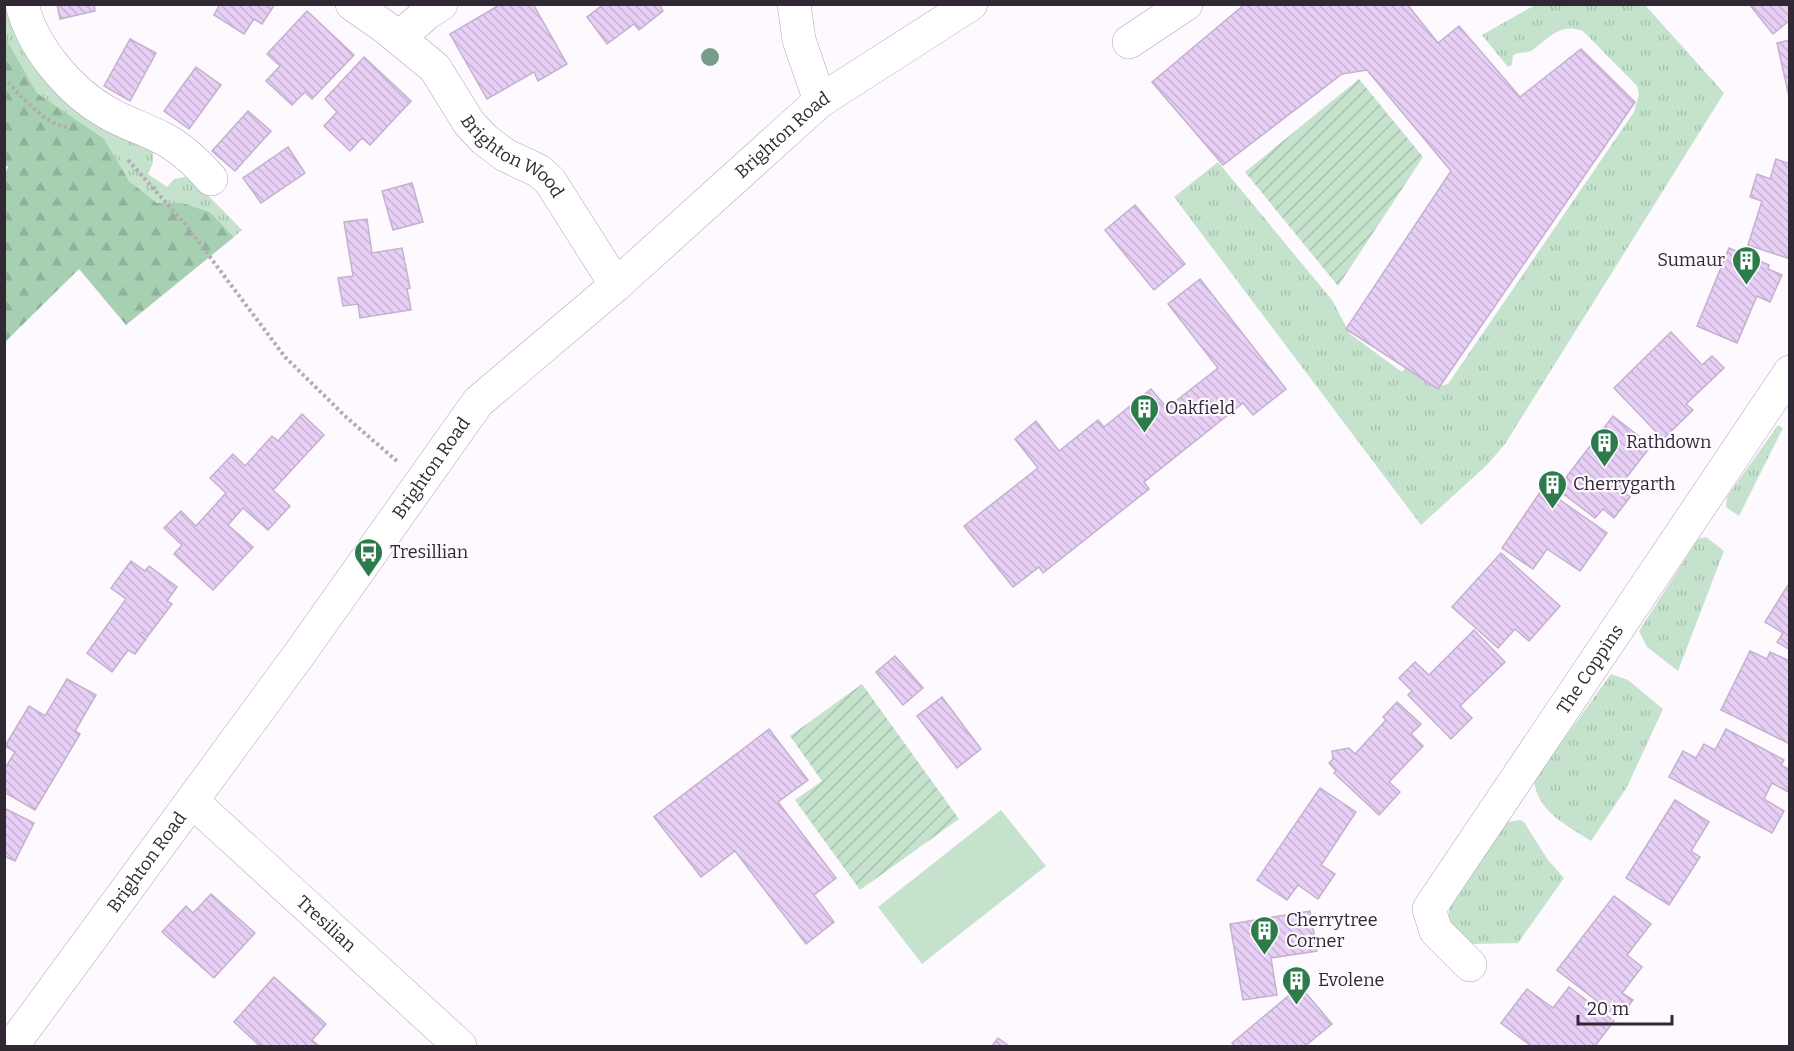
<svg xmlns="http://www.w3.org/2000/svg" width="1794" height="1051" viewBox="0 0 1794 1051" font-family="Bitter,serif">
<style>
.grass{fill:url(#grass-tufts)}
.forest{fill:url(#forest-firs)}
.park{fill:#c4e2cc}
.garden{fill:url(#garden-furrows)}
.building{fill:url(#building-back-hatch);stroke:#c3b1cd;stroke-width:1.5}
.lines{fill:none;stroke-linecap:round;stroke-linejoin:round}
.minor-casing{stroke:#b4a1bd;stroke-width:34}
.tertiary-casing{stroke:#b4a1bd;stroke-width:34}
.path{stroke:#b2adb5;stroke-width:4;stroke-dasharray:3 3;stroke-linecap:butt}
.minor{stroke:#fff;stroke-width:33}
.tertiary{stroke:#fff;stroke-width:33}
.tree{fill:#799b8a}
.labels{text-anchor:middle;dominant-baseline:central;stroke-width:4.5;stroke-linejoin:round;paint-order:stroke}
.street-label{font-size:18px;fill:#302934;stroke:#fdf9ff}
.poi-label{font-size:18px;fill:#302934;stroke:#fdf9ff;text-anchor:start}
</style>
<defs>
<pattern id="grass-tufts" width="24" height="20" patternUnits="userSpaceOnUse" patternTransform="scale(1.5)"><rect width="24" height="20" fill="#c4e2cc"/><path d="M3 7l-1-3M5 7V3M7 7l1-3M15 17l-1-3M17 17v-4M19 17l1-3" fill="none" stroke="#a9c2b0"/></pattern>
<pattern id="forest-firs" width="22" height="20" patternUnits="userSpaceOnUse" patternTransform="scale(1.5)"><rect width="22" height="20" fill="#a7cfb2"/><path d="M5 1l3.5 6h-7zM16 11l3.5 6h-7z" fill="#90b29a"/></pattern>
<pattern id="garden-furrows" width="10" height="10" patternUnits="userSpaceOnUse" patternTransform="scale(1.5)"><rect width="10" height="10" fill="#c4e2cc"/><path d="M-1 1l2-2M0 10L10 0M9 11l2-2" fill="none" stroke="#a9c2b0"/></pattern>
<pattern id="building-back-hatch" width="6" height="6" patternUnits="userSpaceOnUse" patternTransform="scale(1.5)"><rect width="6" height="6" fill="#e8cff5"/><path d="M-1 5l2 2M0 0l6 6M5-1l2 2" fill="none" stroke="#c7b2d3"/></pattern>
</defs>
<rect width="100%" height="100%" fill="#fdf9ff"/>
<g class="grass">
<path d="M4 5 153 151V163L148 174 167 187 174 179 189 176 242 230 234 237 210 212 183 203H157L129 181 103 139 37 93 5 37Z"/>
<path d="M1535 5H1645L1724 93 1505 444 1487 465 1421 525 1174 197 1218 162 1332 300 1350 334 1402 372 1406 367 1436 387 1448 384 1634 112 1639 94 1637 86 1583 31C1559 22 1549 39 1531 51 1527 53 1519 52 1513 55L1512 65 1508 67 1482 35Z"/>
<path d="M1778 425 1783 428 1739 516 1726 507 1727 497Z"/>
<path d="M1706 537 1724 551 1678 671 1647 647 1639 631 1698 539Z"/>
<path d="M1611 674 1628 680 1663 709 1627 787 1591 841C1567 825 1537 812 1534 780Z"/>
<path d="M1520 820 1524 822 1548 860 1564 878 1518 943 1472 944 1448 920 1450 905 1507 822Z"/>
</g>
<path class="forest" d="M5 37 37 93 104 139 129 181 157 203H183L210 212 234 237 126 325 79 269 5 342 4 175 8 167 4 164Z"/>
<path class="park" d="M1001 810 1046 866 922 964 878 907Z"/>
<g class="garden">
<path d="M1359 79 1423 157 1338 286 1245 172Z"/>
<path d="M862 684 959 819 860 890 795 800 822 781 790 736Z"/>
</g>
<g class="building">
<path d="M57 4H94L95 11 60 19Z"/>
<path d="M220 4H275L262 24 254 19 244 34 214 15Z"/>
<path d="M501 4H533L567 64 538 81 534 72 487 99 450 34Z"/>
<path d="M604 4H659L663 11 639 30 634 24 607 44 587 17Z"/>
<path d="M1245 4H1407L1438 43 1459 26 1520 97 1581 49 1635 102 1438 389 1346 329 1451 171 1367 70 1342 74 1223 165 1152 82Z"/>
<path d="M1749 4H1790V20L1773 34Z"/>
<path d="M307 11 354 55 312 99 305 92 292 105 266 81 280 66 267 54Z"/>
<path d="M130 39 156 53 130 101 104 86Z"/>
<path d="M1790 40V101L1777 43Z"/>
<path d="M364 57 411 101 370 145 362 138 350 151 324 126 337 112 325 99Z"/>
<path d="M196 67 221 85 189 129 164 111Z"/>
<path d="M248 111 271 131 235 171 212 151Z"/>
<path d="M288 147 305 173 261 203 243 178Z"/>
<path d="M1776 159 1790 164V259L1748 245 1762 201 1750 197 1757 174 1770 179Z"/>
<path d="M412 183 423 222 393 230 382 191Z"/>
<path d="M1135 205 1185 264 1154 290 1105 230Z"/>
<path d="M367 219 372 253 402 248 410 288 407 289 411 310 360 318 358 304 343 306 338 278 353 276 344 222Z"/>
<path d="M1729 248 1769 265 1768 269 1782 275 1770 302 1757 296 1737 343 1697 326Z"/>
<path d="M1200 279 1286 389 1253 415 1243 403 1144 482 1149 489 1043 573 1039 567 1013 587 964 526 1038 468 1015 439 1036 421 1059 451 1098 420 1104 427 1151 389 1167 408 1218 368 1168 304Z"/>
<path d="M1671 332 1702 365 1712 356 1724 368 1686 404 1693 410 1663 439 1614 388Z"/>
<path d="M302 414 324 435 273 490 290 506 268 530 243 508 228 525 253 547 213 590 174 554 182 545 164 528 181 511 196 526 226 493 210 478 233 454 245 466 272 436 278 441Z"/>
<path d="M1613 416 1651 446 1619 487 1630 497 1614 518 1603 509 1595 518 1557 489Z"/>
<path d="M1543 488 1607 533 1580 571 1547 549 1533 569 1502 548Z"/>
<path d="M1501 553 1560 606 1529 641 1515 629 1498 648 1452 607Z"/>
<path d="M131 561 145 571 149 566 177 587 167 601 172 604 147 637 142 632 140 634 146 639 135 654 128 650 112 672 87 653 126 599 111 588Z"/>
<path d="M1788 585 1790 586V650L1777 642 1783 633 1765 622Z"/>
<path d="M1474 630 1505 662 1460 706 1472 718 1451 739 1408 695 1412 691 1399 678 1415 662 1429 675Z"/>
<path d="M1750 651 1767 659 1770 652 1790 661V744L1721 710Z"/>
<path d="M895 656 923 688 903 705 876 672Z"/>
<path d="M67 679 96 695 75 731 80 734 35 810 4 792V770L15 752 5 746 29 706 45 716Z"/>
<path d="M942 697 981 749 957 768 917 716Z"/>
<path d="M1397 702 1421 724 1411 734 1423 746 1389 782 1400 792 1379 815 1334 773 1336 771 1329 763 1333 759 1332 751 1349 748 1355 754 1386 720 1383 717Z"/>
<path d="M769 729 808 780 778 802 836 878 814 895 834 922 806 944 735 851 701 877 654 817Z"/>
<path d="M1726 729 1784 760 1781 765 1790 770V793L1772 783 1764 799 1784 811 1772 833 1669 777 1683 751 1696 758 1704 744 1715 750Z"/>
<path d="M1320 788 1356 812 1321 865 1335 874 1318 899 1298 885 1287 900 1257 880Z"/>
<path d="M1675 800 1709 822 1691 851 1700 857 1669 905 1626 878Z"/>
<path d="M4 808 34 823 15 861 4 856Z"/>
<path d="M211 894 255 933 214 978 162 932 186 906 193 913Z"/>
<path d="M1614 896 1651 924 1627 955 1642 967 1622 993 1633 1000 1619 1018 1557 970Z"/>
<path d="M1310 911 1317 951 1271 958 1277 995 1243 1000 1230 924Z"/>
<path d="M274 977 326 1024 312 1040 319 1046H260L234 1022Z"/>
<path d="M1300 986 1332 1024 1305 1046H1235L1232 1043Z"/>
<path d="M1569 987 1614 1021 1595 1046H1531L1501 1023 1527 989 1553 1008Z"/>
<path d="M998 1038 1009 1046H992Z"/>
</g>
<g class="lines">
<defs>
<g id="minor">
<path d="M22 4C32 47 70 92 108 113 125 123 145 129 162 138 180 147 198 164 211 179"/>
<path id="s1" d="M352 4 385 27 435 68 469 123 485 140 505 155 539 171 550 181 616 285"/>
<path d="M794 4 799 40 820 101"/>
<path d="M399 38 427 13 441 4"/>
<path d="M1129 42 1186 4"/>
<path id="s2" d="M192 801 460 1046"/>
<path id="s3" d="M1470 965 1436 931 1429 909 1790 372"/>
</g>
<g id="tertiary">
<path id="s4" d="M12 1046 298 656 478 402 616 285 820 101 971 4"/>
</g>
</defs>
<use href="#minor" class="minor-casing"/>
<use href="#tertiary" class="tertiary-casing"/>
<g class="path">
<path d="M4 78C18 93 47 127 68 127"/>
<path d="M128 160 186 225 285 357 346 417 398 462"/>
</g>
<use href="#minor" class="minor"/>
<use href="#tertiary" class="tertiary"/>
</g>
<circle class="tree" cx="710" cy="57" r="9"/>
<defs>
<symbol id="building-pin" viewBox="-11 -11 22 30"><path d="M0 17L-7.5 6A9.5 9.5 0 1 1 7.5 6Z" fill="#2b7b4b" stroke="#fdf9ff"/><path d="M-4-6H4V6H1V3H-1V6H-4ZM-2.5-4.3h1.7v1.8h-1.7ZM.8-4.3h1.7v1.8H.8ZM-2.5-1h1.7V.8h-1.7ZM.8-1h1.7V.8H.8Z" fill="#fff"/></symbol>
<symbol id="bus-pin" viewBox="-11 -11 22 30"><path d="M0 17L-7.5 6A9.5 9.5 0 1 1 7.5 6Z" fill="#2b7b4b" stroke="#fdf9ff"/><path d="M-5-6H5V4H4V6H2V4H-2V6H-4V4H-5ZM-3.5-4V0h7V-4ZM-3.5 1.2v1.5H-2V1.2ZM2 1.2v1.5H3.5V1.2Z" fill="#fff"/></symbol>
</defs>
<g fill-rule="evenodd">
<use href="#building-pin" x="1730" y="244" width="33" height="45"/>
<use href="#building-pin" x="1128" y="392" width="33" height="45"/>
<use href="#building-pin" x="1588" y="426" width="33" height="45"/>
<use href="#building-pin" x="1536" y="468" width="33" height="45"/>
<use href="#bus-pin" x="352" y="536" width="33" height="45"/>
<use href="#building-pin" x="1248" y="914" width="33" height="45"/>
<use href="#building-pin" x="1280" y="964" width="33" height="45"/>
</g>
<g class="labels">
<g class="street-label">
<text stroke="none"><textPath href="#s4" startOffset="1200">Brighton Road</textPath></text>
<text stroke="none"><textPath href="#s1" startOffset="225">Brighton Wood</textPath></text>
<text stroke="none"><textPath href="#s4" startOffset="714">Brighton Road</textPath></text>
<text stroke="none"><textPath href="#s3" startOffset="360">The Coppins</textPath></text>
<text stroke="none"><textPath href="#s4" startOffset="228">Brighton Road</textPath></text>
<text stroke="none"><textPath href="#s2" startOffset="182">Tresilian</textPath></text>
</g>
<g class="poi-label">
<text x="1725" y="260" text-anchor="end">Sumaur</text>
<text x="1165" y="408">Oakfield</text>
<text x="1626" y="442">Rathdown</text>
<text x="1573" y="484">Cherrygarth</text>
<text x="390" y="552">Tresillian</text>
<text x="1286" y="920">Cherrytree<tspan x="1286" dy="21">Corner</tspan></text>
<text x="1318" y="980">Evolene</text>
</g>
</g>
<rect width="1794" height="1051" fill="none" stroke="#302934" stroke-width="12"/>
<path d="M1578 1015v9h94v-9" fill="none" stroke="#302934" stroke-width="3"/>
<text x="1587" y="1015" font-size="18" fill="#302934" stroke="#fdf9ff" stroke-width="4.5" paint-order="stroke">20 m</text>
</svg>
